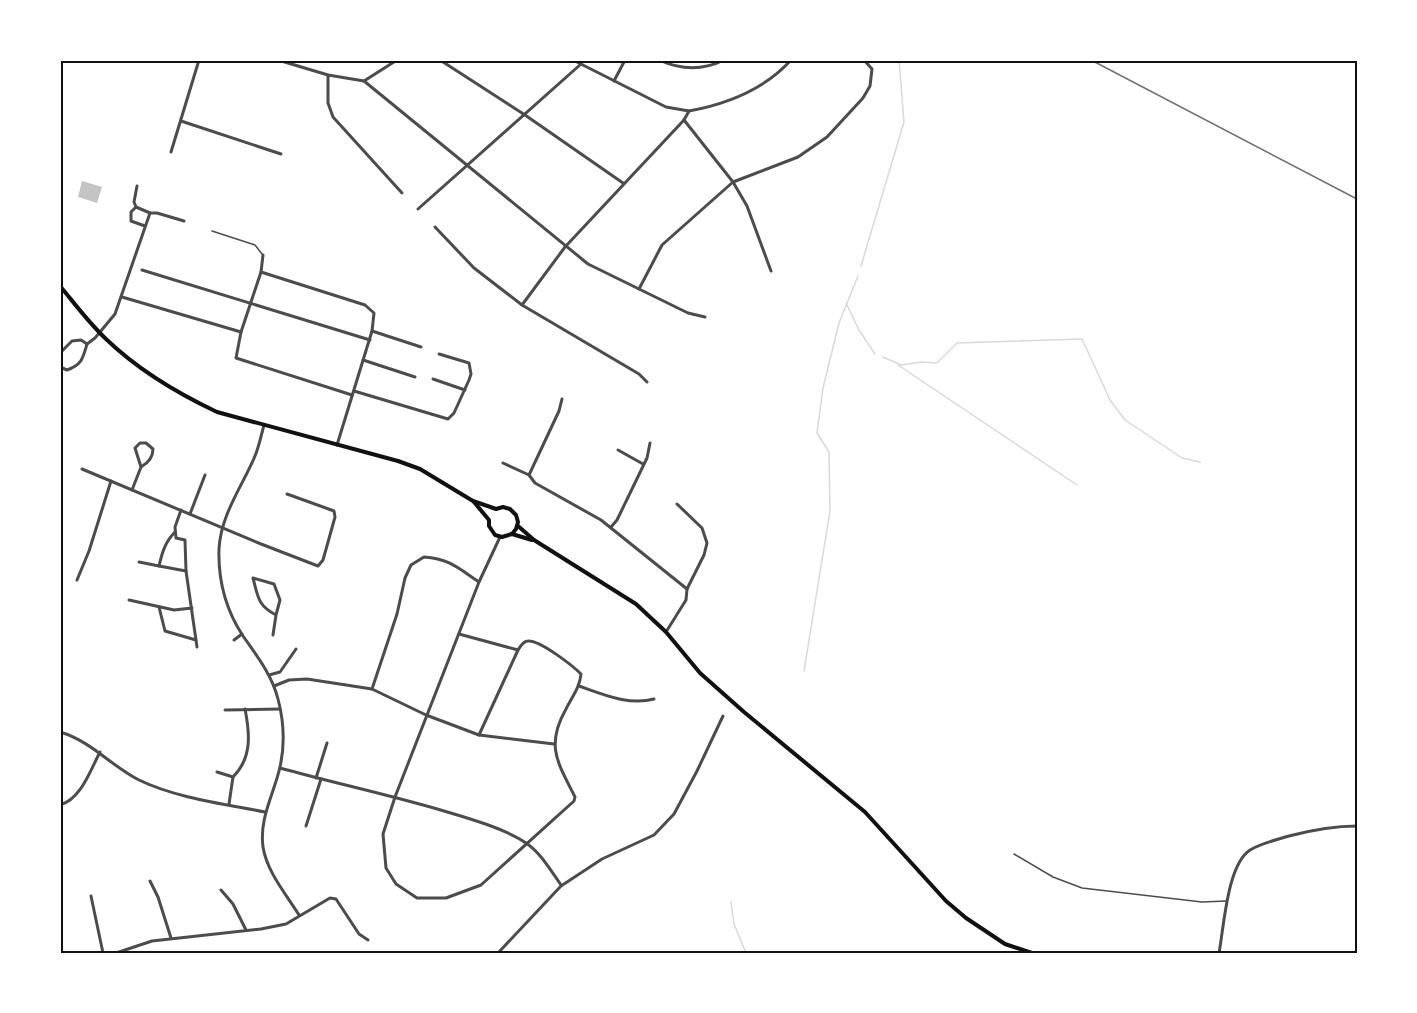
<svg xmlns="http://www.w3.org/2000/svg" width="1417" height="1013" viewBox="0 0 1417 1013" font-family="'IBM Plex Sans',sans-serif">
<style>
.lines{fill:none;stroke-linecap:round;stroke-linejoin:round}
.stream{stroke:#d9d9d9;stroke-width:1.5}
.building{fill:#c4c4c4}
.service{stroke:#4c4c4c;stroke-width:1.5}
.minor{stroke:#4c4c4c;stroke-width:3}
.secondary{stroke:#111;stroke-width:4}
.rail{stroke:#707070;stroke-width:1.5}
.neatline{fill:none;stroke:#111;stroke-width:2}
</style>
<rect width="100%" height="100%" fill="#fff"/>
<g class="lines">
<g class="stream">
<path d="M861 266 904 122 899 60"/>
<path d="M846 303 859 330 875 354"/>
<path d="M883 357 901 365 921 362 937 363 957 343 1082 339 1110 400 1125 420 1182 458 1200 462"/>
<path d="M898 365 1077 485"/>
<path d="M804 671 830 511 829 452 817 433 823 388 839 323 858 276"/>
<path d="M731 902 734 924 746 953"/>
</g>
</g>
<path class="building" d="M82 181 102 187 97 203 78 197Z"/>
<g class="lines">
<g class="service">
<path d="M212 231 255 245 262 254"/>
<path d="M1014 854 1053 877 1082 888 1202 902 1226 901"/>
</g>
<g class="minor">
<path d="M278 60 328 75 364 81 397 60"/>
<path d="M440 60 525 115 623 183"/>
<path d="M573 60 666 107 689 111"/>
<path d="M659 60C681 70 702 71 724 60"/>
<path d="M328 75V103L333 117 402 193"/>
<path d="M364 81 588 264 688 313 705 317"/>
<path d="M614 81 625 60"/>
<path d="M684 120 733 182 747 206 771 271"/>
<path d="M181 121 281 154"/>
<path d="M171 152 199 60"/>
<path d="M136 207 134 202 137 186"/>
<path d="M418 209 581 64"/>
<path d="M150 213H157L184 221"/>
<path d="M435 227 474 268 522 305"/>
<path d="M263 255 261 272 241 332 236 358 352 395"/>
<path d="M142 270 370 340"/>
<path d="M261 272 365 305 374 313 372 331 337 445"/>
<path d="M639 289 662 245 733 182 798 157 827 137 863 98 870 86 872 69 864 60"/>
<path d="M122 297 241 332"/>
<path d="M372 331 421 347"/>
<path d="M60 353 72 341 81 340 87 344"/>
<path d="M363 360 415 377"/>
<path d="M60 367 67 370C82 365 83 358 87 344L95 338 115 314 150 213 136 207 131 212V221L145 226"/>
<path d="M433 379 465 390"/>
<path d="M647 382 639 374 522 305 565 247 684 120 689 111C727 104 764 90 791 60"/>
<path d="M354 391 448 419 454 413 469 380 471 374 469 363 439 354"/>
<path d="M562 399 559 411 529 475 535 483 601 520 687 589"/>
<path d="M264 425C261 436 259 446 255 456 242 487 221 514 219 549 218 580 226 610 243 636 257 656 272 675 278 699 284 722 285 745 280 767 274 794 259 818 263 847 267 872 286 894 299 915"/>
<path d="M618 450 643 464"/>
<path d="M503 463 529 475"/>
<path d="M82 469 261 544 318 566 323 560 335 517 334 511 287 494"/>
<path d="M132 490 141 467C148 463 153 458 153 449L146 443H140L135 448 141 467"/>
<path d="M190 514 205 475"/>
<path d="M611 527 617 520 647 458 650 443"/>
<path d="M139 562 159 566C162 553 165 542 175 532"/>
<path d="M159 566 186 571 185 540 176 538 175 527 181 510"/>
<path d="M186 571 197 647"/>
<path d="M77 580 89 551 111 481"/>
<path d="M129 600 174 610 192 608"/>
<path d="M159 607 165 631 196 640"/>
<path d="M666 632 686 600 687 589 704 555 707 543 702 528 677 504"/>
<path d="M459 634 518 650"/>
<path d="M273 635 276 615C258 606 258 597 253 578L274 584 280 600 276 615"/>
<path d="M234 640 242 634"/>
<path d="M269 675 280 672 296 649"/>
<path d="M274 686 289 680 307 679 372 689 426 715 479 735 554 744"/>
<path d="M579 686C602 694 629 706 654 699"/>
<path d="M372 689 397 614 405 578 411 565 424 557C450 559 458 568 479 582"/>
<path d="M225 710 280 709"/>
<path d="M60 732C91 741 111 766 139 780 176 798 225 804 265 812"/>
<path d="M479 735 518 650C520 647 523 641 528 641 540 640 573 666 581 674 580 687 572 697 566 709 545 746 558 763 575 797L574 801 481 885 446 898H417L396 884 386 868 383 834 395 797 479 582 500 537"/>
<path d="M280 768C334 783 390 795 444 811 468 818 506 829 526 843 541 853 551 871 561 885"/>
<path d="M217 772 233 777C252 758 250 734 245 709"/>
<path d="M316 778 327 743"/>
<path d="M229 804 233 777"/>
<path d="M60 805C81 799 90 771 100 752"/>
<path d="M306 826 321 779"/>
<path d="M150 881 158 897 171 938"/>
<path d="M221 890 233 904 246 930"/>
<path d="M91 896 103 953"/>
<path d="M116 953 152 941 261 929 286 924 330 898 336 899 359 934 368 940"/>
<path d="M498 953 561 886 602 859 654 835 674 814 697 771 723 716"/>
<path d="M1219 953C1224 927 1227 865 1250 850 1262 843 1276 840 1289 836 1312 830 1333 826 1357 826"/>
</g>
<g class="secondary">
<path d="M60 286C75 304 89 323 106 339 136 368 179 394 217 412L398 461 420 469 473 501 496 509 503 507 510 509 516 515 518 522 516 529 512 534"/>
<path d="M474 502 489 520V526L495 535 502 537 512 534 532 540"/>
<path d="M518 526 534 540 636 604 666 632 700 673 744 712 865 812 946 901 966 918 1005 944 1032 953"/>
</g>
<path class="rail" d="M1091 60 1357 199"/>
</g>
<rect width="1417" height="1013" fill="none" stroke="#ffffff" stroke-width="123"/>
<rect x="62" y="62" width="1294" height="890" class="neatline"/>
</svg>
